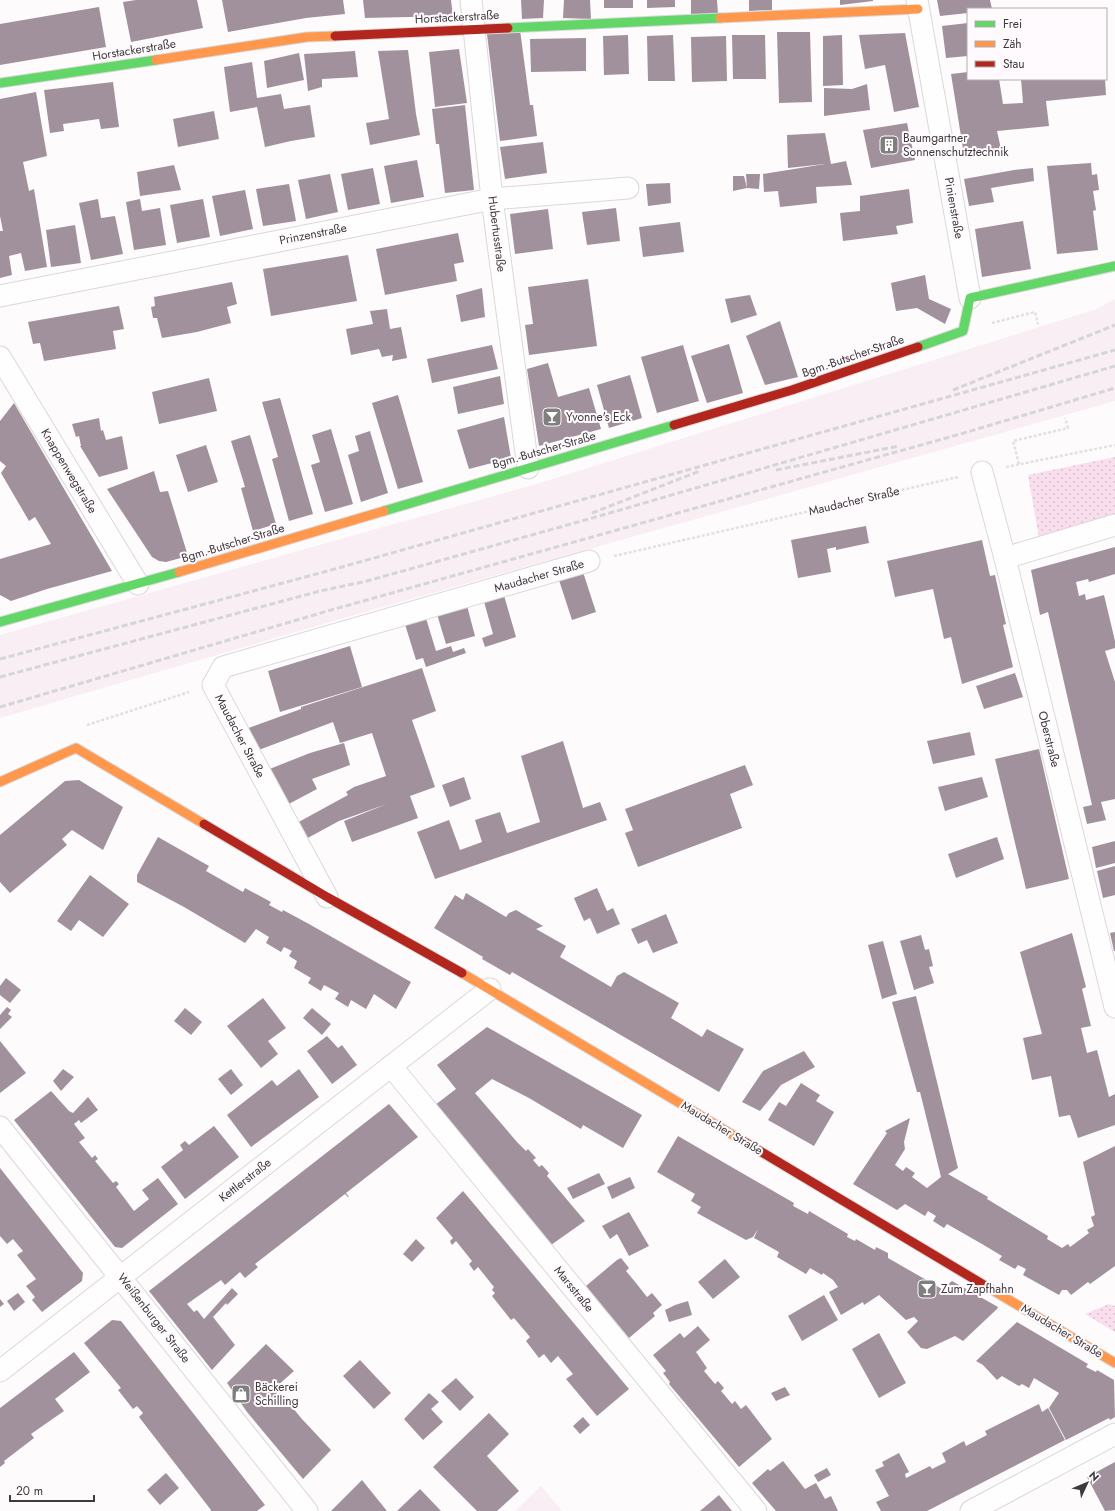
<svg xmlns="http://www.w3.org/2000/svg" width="1115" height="1511" viewBox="0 0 1115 1511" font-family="Jost,sans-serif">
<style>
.built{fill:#f8eef4}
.grass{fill:url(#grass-dots)}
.building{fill:#a1919c}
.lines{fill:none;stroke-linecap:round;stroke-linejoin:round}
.street-casing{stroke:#dad8d9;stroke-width:23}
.fast-casing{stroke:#dad8d9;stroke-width:11}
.slow-casing{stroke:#dad8d9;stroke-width:11}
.jam-casing{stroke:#dad8d9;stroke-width:11}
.path{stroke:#e1e1e1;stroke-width:2.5;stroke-dasharray:3 2;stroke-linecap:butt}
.street{stroke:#fffeff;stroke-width:21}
.fast{stroke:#63d668;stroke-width:9}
.slow{stroke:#ff974d;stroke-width:9}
.jam{stroke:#b3261e;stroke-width:9}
.rail{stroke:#d5d5d5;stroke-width:3;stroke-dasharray:6 3;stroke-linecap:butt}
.labels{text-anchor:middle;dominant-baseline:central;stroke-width:4;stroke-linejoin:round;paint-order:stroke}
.street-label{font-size:12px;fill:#3e3a3c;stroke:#fefafd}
.poi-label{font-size:12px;fill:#3e3a3c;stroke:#fefafd;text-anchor:start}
</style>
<defs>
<pattern id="grass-dots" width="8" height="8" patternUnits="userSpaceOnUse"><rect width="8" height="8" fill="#f9deee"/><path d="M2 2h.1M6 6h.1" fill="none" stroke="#d6bfcd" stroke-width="1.8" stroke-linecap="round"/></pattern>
</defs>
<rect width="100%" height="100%" fill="#fdfbfc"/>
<g class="built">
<path d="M1115 299V401L337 620 0 718V635L540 483 1097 309Z"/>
<path d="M541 1486 562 1511H515Z"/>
</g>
<g class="grass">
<path d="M1115 457V516L1039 538 1028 475Z"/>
<path d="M1109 1304 1115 1306V1332L1085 1314Z"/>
</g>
<g class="building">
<path d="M136 0H197L203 28 131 42 123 2Z"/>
<path d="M222 0H343L345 14 306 18 228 32Z"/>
<path d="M363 0H451L453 16 365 18Z"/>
<path d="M521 0H544L543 18 522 19Z"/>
<path d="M564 0H590L591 19 563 18Z"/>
<rect x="604" y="0" width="29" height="8"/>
<path d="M647 0H675V7L647 8Z"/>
<path d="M691 0H717L718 14 691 15Z"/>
<path d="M749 0H772V10L749 11Z"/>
<path d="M840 0H873V1L840 5Z"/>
<path d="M937 0H990L992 9H968V13L940 16Z"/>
<path d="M99 7 106 47 0 65V24Z"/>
<path d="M968 23V56L946 58 942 26Z"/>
<path d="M520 30 530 105H533L537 136 500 141 487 34Z"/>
<path d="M777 32H810L812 102 779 103Z"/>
<path d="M905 33 919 107 894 112 885 65 865 69 859 35Z"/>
<path d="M628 35 629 74 604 75 603 36Z"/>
<path d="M673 35 675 81H648L647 36Z"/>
<path d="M732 35H765L766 79H733Z"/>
<path d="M842 35 843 85 823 86V36Z"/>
<path d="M726 36 727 81 692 82 691 37Z"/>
<path d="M586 38V71L531 72 530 39Z"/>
<path d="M459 49 467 103 435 107 429 52Z"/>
<path d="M408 50 416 114 420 135 370 145 366 123 389 119 378 51Z"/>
<path d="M355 51 358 77 322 79V87L308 91 304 54Z"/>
<path d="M299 53 304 80 267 88 264 61Z"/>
<path d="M252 62 257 98 281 94 284 109 310 105 315 137 291 141 265 147 257 107 230 112 224 67Z"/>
<path d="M968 72V79H999L1003 104 1023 103 1021 79H1105L1106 95 1046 101 1049 126 997 131 1001 149 964 155 951 74Z"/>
<path d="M113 82 119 127 101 129 99 119 63 124 64 131 50 133 44 90Z"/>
<path d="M867 84 870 110 824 116V88L852 89Z"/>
<path d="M36 92 47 156 23 162 29 191 34 189 47 267 25 271 21 253 9 256 12 275 0 278V231H3L0 216V99Z"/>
<path d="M465 105 474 190 445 193 439 144H436L432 109Z"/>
<path d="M214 111 219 139 178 147 173 119Z"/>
<path d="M907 123 915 160 871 168 863 130Z"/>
<path d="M825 133 831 164 846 161 852 185 816 187 817 203 780 207 778 191 764 192 763 174 825 164 788 168 787 135Z"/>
<path d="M543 142 547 173 505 179 500 147Z"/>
<path d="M417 160 424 197 391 203 384 166Z"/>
<path d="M1091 163 1092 175 1097 174 1099 190 1093 191 1096 210 1093 211 1098 250 1057 254 1047 166Z"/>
<path d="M174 165 181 190 140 196 137 172Z"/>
<path d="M373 168 380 204 348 210 341 174Z"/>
<path d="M1033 168 1034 181 991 188 994 202 969 206 964 179 1014 170Z"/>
<path d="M330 174 338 212 306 219 298 180Z"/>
<path d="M746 174H760L759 189 747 188 733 191V176H744L747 188Z"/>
<path d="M670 183 671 203 648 206 646 184Z"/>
<path d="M289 184 296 221 263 226 256 189Z"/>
<path d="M909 189 913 223 896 226 898 234 843 241 840 213 860 211V196Z"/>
<path d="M245 190 253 229 220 236 212 196Z"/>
<path d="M98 199 101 218 115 216 123 254 91 260 79 203Z"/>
<path d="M140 199 142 211 160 208 166 245 134 250 126 202Z"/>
<path d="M203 199 210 237 177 243 170 205Z"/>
<path d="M616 208 620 241 587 245 582 212Z"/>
<path d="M548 209 553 249 515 254 510 214Z"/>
<path d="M1023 221 1031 269 982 277 975 229Z"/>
<path d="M680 222 684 252 643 257 639 227Z"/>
<path d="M75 225 81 263 51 267 46 230Z"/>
<path d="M458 233 464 262 454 264 457 281 385 295 376 249Z"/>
<path d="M348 255 357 301 271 316 263 269Z"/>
<path d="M925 275 929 299 951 309 945 324 917 308 896 311 891 283Z"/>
<path d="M588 279 597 346 529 355 525 325 533 324 528 287Z"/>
<path d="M232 282 237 304 227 307 231 323 197 332 162 338 157 318H153L151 307 155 306 154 297Z"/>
<path d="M482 288 485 317 461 322 456 295Z"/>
<path d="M750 295 757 315 731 323 725 299Z"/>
<path d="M119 306 124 329 113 331 116 349 44 361 40 343 33 344 28 322Z"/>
<path d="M387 309 390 329 401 327 407 358 392 361 393 355 382 357 379 349 351 355 346 329 373 324 370 311Z"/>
<path d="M780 321 798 377 765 385 746 336Z"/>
<path d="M729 344 743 393 707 403 691 356Z"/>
<path d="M492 345 498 369 432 383 427 359Z"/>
<path d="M683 345 699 401 657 413 641 357Z"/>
<path d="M548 363 558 397 589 388 601 429 539 446 527 369Z"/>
<path d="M630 375 642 418 609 428 597 385Z"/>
<path d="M500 376 504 404 458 414 453 387Z"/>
<path d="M209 378 217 411 159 424 152 392Z"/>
<path d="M398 395 423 482 398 489 372 403Z"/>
<path d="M280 398 313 514 289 521 272 459 278 457 262 402Z"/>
<path d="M14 403 112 571 47 589 11 601 0 595V559L51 544 35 517 29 521 1 473 6 466 0 461V421Z"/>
<path d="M504 417 511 458 469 469 457 430Z"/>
<path d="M99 418 101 431 103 430 106 440 122 436 128 469 99 477 80 446H81L79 436 76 437 72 424Z"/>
<path d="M331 429 353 504 325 512 311 465 320 462 312 435Z"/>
<path d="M370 431 388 493 361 502 348 455 359 451 355 436Z"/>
<path d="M250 435 276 524 253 531 241 488 245 487 231 441Z"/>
<path d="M206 445 218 482 188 492 176 455Z"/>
<path d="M154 471 160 492 168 491 188 556 166 562 159 561 152 557 107 489Z"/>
<path d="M866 526 869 543 836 550V547L827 549 831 572 798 578 791 540Z"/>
<path d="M982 540 990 576 995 575 1006 624 1003 625 1013 667 962 684 951 637 944 639 933 589 895 597 887 561Z"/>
<path d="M1115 547V574L1089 582 1088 579 1076 582 1079 596 1085 594 1086 600 1104 595 1115 641V648L1105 651 1115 682V799L1101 802 1106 820 1087 824 1083 807 1092 805 1048 612 1040 615 1031 570Z"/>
<path d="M582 569 596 612 572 620 558 577Z"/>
<path d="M503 592 516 637 485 647 482 638 493 634 483 598Z"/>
<path d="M466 602 475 636 446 644 436 611Z"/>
<path d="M425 615 436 651 451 646 453 652 464 648 466 653 426 667 423 658 416 660 404 621Z"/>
<path d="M350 646 362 687 280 712 268 671Z"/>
<path d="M422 668 436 711 412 720 435 787 410 796 418 818 352 842 344 821 387 804 339 821 304 840 295 824 348 795 346 792 354 787 386 776 372 733 340 743 333 722 256 751 246 729 301 709V707Z"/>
<path d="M1015 673 1023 697 984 709 976 686Z"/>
<path d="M970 732 975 755 933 764 927 741Z"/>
<path d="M563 741 583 808 600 802 607 820 435 879 417 832 449 820 460 850 482 842 475 820 500 812 507 833 540 822 521 756Z"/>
<path d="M344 743 350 765 312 779 317 789 285 806 267 770 310 753Z"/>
<path d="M1039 749 1069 879 1026 889 995 759Z"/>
<path d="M745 765 753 785 730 794 742 828 638 867 625 833 652 823 633 830 625 809Z"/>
<path d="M464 777 471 799 450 807 442 785Z"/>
<path d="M982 777 988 797 945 811 938 787Z"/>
<path d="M79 780 123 807 103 850 72 830 62 839 67 845 10 893 0 882V835L65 781Z"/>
<path d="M158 837 209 866 206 871 243 892 245 888 271 902 269 905 282 912 283 910 309 924 411 982 396 1009 374 994 366 1009 351 1000 348 1007 335 999 339 993 324 985 321 991 308 983 311 978 294 968 297 961 289 956 292 951 284 947 281 952 266 943 269 937 256 929 245 943 184 907 137 882V875Z"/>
<path d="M997 837 1004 859 956 878 948 854Z"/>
<path d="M1115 841V863L1096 868 1092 847Z"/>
<path d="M1115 866V895L1103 898 1097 871Z"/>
<path d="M90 875 129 904 103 937 79 920 71 931 57 921Z"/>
<path d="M597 888 607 911 613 908 620 924 597 934 590 918 584 921 574 898Z"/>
<path d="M466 893 506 917 509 913 516 910 543 926 536 929 566 946 560 957 611 987 617 976 624 972 679 1003 671 1018 702 1037 707 1029 744 1049 719 1092 512 972 510 975 482 959 483 957 434 928 455 895 463 900Z"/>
<path d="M666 914 678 943 653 953 647 940 638 944 631 929Z"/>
<path d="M1115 932V951H1114L1110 933Z"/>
<path d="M1072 933 1086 987 1082 989 1091 1026 1081 1028 1087 1053 1097 1050 1109 1097 1115 1094V1125L1078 1138 1070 1115 1059 1117 1051 1076 1032 1080 1023 1038 1042 1034 1020 952Z"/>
<path d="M921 935 925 950 929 949 933 966 929 967 934 983 914 990 900 941Z"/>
<path d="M883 941 897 994 882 999 868 945Z"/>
<path d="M6 978 21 990 10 1003 0 995V986Z"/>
<path d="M916 996 958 1168 948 1174 988 1197 987 1199 1048 1236 1047 1239 1062 1248 1068 1244 1070 1247 1089 1233 1087 1230 1094 1226 1091 1217 1095 1215 1083 1162 1115 1146V1266L1090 1284 1088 1282 1071 1295 1067 1290H1062L1059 1295 1023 1275 1026 1269 1018 1265 1015 1269 999 1260 1002 1256 982 1244 947 1224 944 1228 933 1221 936 1216 928 1211 925 1216 905 1204 897 1210 853 1184 887 1133 885 1131 910 1118 904 1142 905 1149 895 1165 903 1171 906 1167 915 1173 912 1177 927 1188 941 1177 920 1092H917L892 1002Z"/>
<path d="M263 998 286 1028 268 1041 278 1054 261 1068 227 1026Z"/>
<path d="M7 1007 11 1010 8 1014 12 1017 0 1029V1015Z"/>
<path d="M185 1008 202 1022 191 1035 174 1021Z"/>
<path d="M312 1008 331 1024 322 1035 303 1018Z"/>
<path d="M487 1027 642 1115 623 1148 583 1125 581 1129 529 1098 492 1079 475 1093 517 1142 526 1151 528 1149 536 1158 533 1160 539 1167 542 1165 549 1173 547 1176 585 1221 551 1245 435 1105 456 1089 437 1065Z"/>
<path d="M327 1036 338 1048 342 1045 357 1065 332 1084 307 1051Z"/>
<path d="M0 1041 26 1073 0 1093Z"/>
<path d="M804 1051 815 1067 781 1085 760 1111 742 1102 763 1071Z"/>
<path d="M63 1069 74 1077 61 1091 53 1081Z"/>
<path d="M231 1069 243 1085 231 1095 218 1079Z"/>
<path d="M299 1069 319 1097 251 1147 227 1115 272 1080 277 1086Z"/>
<path d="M801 1083 820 1095 816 1101 834 1112 814 1146 768 1120 779 1102 786 1106Z"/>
<path d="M51 1091 69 1111 73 1113 88 1097 98 1110 81 1123 79 1120 74 1124 85 1138 79 1142 92 1158 95 1155 98 1159 95 1161 113 1183 116 1181 119 1184 116 1187 134 1211 149 1199 142 1190 158 1178 178 1204 122 1248 115 1247 14 1120Z"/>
<path d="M389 1104 418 1137 346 1193 349 1197H348L345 1194 255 1264 258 1267 245 1278 240 1272 225 1285 221 1280 187 1304 194 1312 197 1310 204 1319 232 1288 238 1294 227 1305 226 1303 213 1317 235 1345 212 1370 149 1291Z"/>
<path d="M214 1126 239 1157 185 1199 161 1167 183 1150 180 1145 185 1141 189 1145Z"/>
<path d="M678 1136 794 1203 793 1206 808 1214 809 1211 848 1234 847 1237 855 1241 856 1239 875 1250 876 1247 888 1253V1258L942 1289 952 1281 998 1307 997 1309 963 1341 955 1336 927 1349 921 1348 907 1332 918 1321 914 1317 906 1320 879 1295 864 1305 863 1302 841 1315 829 1292 838 1287 833 1280 823 1273 822 1275 810 1268 806 1274 777 1257 779 1252 754 1238 758 1229 753 1237 746 1240 697 1213 701 1207 691 1201 695 1194 657 1172Z"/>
<path d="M0 1168 83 1273 82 1281 42 1312 32 1300 35 1297 26 1286 36 1279 17 1255 23 1251 13 1239 7 1244 0 1236Z"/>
<path d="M599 1173 605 1184 573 1199 567 1188Z"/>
<path d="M630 1177 635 1188 612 1199 607 1187Z"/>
<path d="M463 1191 629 1389 597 1416 566 1379 573 1374 558 1356 551 1363 544 1354 539 1358 526 1341 530 1337 514 1318 511 1320 492 1296 495 1293 492 1290 494 1287 478 1267 474 1271 469 1264 472 1261 456 1241 452 1245 450 1241 453 1238 436 1218Z"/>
<path d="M629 1212 649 1246 629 1256 617 1234 610 1239 602 1226Z"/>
<path d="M416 1239 425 1248 412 1262 403 1254Z"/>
<path d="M621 1258 629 1268 626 1271 636 1283 647 1297 652 1293 662 1305 653 1313 655 1316 629 1338 586 1286 617 1260Z"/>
<path d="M725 1259 740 1277 713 1299 698 1282Z"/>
<path d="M18 1293 25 1302 14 1311 7 1301Z"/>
<path d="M824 1295 838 1320 802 1341 788 1316Z"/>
<path d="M0 1299 4 1304 0 1307Z"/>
<path d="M688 1301 692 1315 669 1322 665 1310 675 1305Z"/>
<path d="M112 1320 121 1321 265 1505 257 1511H210L211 1510 139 1417 143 1413 137 1406 133 1409 118 1390 121 1388 84 1343Z"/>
<path d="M1017 1322 1088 1364 1086 1367 1096 1372 1097 1370 1114 1380 1115 1417 1110 1420 1109 1418 1066 1440 1049 1408 1059 1393 1034 1378 1029 1388 1022 1384 1019 1386 1002 1376 997 1380 983 1365 976 1361Z"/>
<path d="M698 1326 710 1340 696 1352 707 1368 704 1371 715 1384 718 1381 724 1388 721 1391 732 1404 735 1401 741 1409 746 1405 772 1439 739 1467 669 1384 670 1382 663 1373 666 1371 653 1355 680 1333 684 1338Z"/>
<path d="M879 1333 906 1383 879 1398 852 1349Z"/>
<path d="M266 1344 294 1371 276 1387 301 1418 331 1450 303 1479 247 1412 227 1383Z"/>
<path d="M74 1352 90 1372 55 1399 64 1411 31 1434 34 1438 4 1461 5 1463 0 1467V1408Z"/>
<path d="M360 1360 391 1393 374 1409 343 1376Z"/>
<path d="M456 1378 474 1397 460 1411 441 1391Z"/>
<path d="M785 1387 790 1395 776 1401 771 1393Z"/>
<path d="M429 1393 439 1402 431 1409 443 1422 423 1440 404 1419Z"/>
<path d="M1039 1404 1042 1412 1048 1408 1065 1440 927 1511H881L876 1502 889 1496 875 1470 884 1466 882 1462 899 1453 909 1472 905 1474 906 1478 930 1466 932 1469 946 1462 942 1453 964 1441 966 1446 987 1435 985 1431Z"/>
<path d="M489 1413 509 1434 487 1456 519 1491 497 1511H477L433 1467Z"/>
<path d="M583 1417 590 1425 580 1434 573 1426Z"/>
<path d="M783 1461 805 1489 816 1483 825 1499 831 1496 838 1511H776L752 1483 768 1469 770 1471Z"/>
<path d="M1115 1462V1510L1105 1511 1087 1477Z"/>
<path d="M827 1468 831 1475 818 1482 814 1475Z"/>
<path d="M166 1473 179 1488 160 1505 147 1490Z"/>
<path d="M362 1480 387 1511H331Z"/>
<path d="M420 1489 441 1511H397Z"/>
<path d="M719 1495 732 1511H700Z"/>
</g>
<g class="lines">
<defs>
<g id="street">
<path d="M471 0 492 199 528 468"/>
<path d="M917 0 970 298"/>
<path d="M0 296 492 199 628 188"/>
<path d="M0 357 138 584"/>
<path d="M982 472 1005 558 1115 1007"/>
<path d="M1005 558 1115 525"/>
<path d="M327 897 213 685 223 667 589 561"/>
<path d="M391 1066 756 1511"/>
<path d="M0 1127 307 1511"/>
<path d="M0 1371 490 989"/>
<path d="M971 1511 1115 1434"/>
</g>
<g id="fast">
<path d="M508 28 720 18"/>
<path d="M0 83 156 60"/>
<path d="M918 347 963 331 970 298 1115 266"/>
<path d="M384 511 674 425"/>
<path d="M0 622 179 572"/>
</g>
<g id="slow">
<path d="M720 18 918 9"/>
<path d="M156 60 307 37 335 36"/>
<path d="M179 572 384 511"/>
<path d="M0 782 76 748 204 824"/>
<path d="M462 973 738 1138"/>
<path d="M989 1288 1115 1363"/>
</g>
<g id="jam">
<path d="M335 36 508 28"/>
<path d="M674 425 792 390 918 347"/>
<path d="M204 824 327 897 462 973"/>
<path d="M738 1138 989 1288"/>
</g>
</defs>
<use href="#street" class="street-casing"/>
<use href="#fast" class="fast-casing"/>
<use href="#slow" class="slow-casing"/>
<use href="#jam" class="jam-casing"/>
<g class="path">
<path d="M992 323 1035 312 1038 324"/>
<path d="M1019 464 1013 441 1068 428 1065 418"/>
<path d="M1006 467 1115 445"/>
<path d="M614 556 958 477"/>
<path d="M87 725 189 692"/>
</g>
<use href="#street" class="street"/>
<use href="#fast" class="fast"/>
<use href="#slow" class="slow"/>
<use href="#jam" class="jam"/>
<g class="rail">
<path d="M953 390 1115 325"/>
<path d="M776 470 899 446"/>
<path d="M592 513 700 471"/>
<path d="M0 659 324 572 1115 350"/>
<path d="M0 677 320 591 367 581 596 517 1115 366"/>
<path d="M0 707 331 610 964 433 1115 388"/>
</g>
</g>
<defs>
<symbol id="building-square" viewBox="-11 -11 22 22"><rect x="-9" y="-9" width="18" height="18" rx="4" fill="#817e7f" stroke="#fefafd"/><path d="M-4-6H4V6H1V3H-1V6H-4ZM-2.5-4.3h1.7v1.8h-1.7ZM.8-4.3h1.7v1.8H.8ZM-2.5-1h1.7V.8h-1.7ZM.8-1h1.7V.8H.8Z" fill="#fff"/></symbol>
<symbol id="bar-square" viewBox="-11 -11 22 22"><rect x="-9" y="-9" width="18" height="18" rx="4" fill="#817e7f" stroke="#fefafd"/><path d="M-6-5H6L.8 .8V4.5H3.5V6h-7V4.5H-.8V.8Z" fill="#fff"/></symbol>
<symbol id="shop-square" viewBox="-11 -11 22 22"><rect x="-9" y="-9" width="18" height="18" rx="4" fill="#817e7f" stroke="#fefafd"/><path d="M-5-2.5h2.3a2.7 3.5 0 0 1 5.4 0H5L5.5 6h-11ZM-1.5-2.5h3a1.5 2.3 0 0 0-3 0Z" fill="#fff"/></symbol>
</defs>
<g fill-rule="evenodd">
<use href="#building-square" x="878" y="134" width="22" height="22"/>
<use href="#bar-square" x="541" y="406" width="22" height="22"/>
<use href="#bar-square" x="916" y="1278" width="22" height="22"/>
<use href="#shop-square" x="230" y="1383" width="22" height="22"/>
</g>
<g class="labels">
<g class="street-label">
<text transform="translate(457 17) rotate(-3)">Horstackerstraße</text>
<text transform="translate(134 50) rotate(-9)">Horstackerstraße</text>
<text transform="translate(954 208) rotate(80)">Pinienstraße</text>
<text transform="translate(313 234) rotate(-11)">Prinzenstraße</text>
<text transform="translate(497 234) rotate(83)">Hubertusstraße</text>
<text transform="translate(853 356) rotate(-19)">Bgm.-Butscher-Straße</text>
<text transform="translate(544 450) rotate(-16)">Bgm.-Butscher-Straße</text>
<text transform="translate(69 471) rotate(59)">Knappenwegstraße</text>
<text transform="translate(854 501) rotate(-13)">Maudacher Straße</text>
<text transform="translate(233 543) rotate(-17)">Bgm.-Butscher-Straße</text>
<text transform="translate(539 576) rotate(-16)">Maudacher Straße</text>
<text transform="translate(240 736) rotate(62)">Maudacher Straße</text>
<text transform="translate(1049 739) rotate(76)">Oberstraße</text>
<text transform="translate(722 1128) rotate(31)">Maudacher Straße</text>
<text transform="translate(245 1180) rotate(-38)">Kettlerstraße</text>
<text transform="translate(574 1289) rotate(51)">Marsstraße</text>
<text transform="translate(154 1318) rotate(52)">Weißenburger Straße</text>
<text transform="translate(1062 1331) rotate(31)">Maudacher Straße</text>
</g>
<g class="poi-label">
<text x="903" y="138">Baumgartner<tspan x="903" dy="14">Sonnenschutztechnik</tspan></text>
<text x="566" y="417">Yvonne's Eck</text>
<text x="941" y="1289">Zum Zapfhahn</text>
<text x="255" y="1387">Bäckerei<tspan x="255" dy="14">Schilling</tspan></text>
</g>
</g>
<rect x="967" y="8" width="140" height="72" fill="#fefafd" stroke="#b1adb0"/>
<rect x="975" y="21" width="20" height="6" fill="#63d668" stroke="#b1adb0"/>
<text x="1003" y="28" font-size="12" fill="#3e3a3c">Frei</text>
<rect x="975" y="41" width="20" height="6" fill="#ff974d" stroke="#b1adb0"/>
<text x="1003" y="48" font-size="12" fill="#3e3a3c">Zäh</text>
<rect x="975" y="61" width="20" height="6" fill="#b3261e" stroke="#b1adb0"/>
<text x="1003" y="68" font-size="12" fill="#3e3a3c">Stau</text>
<g transform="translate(1087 1483) rotate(46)" stroke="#fefafd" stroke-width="3" paint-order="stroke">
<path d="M0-3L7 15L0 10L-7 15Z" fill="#3e3a3c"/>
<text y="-6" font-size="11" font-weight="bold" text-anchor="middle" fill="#3e3a3c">N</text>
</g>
<path d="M10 1495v6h84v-6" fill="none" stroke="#3e3a3c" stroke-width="2"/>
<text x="16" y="1495" font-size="12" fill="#3e3a3c" stroke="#fefafd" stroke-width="3" paint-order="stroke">20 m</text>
</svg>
